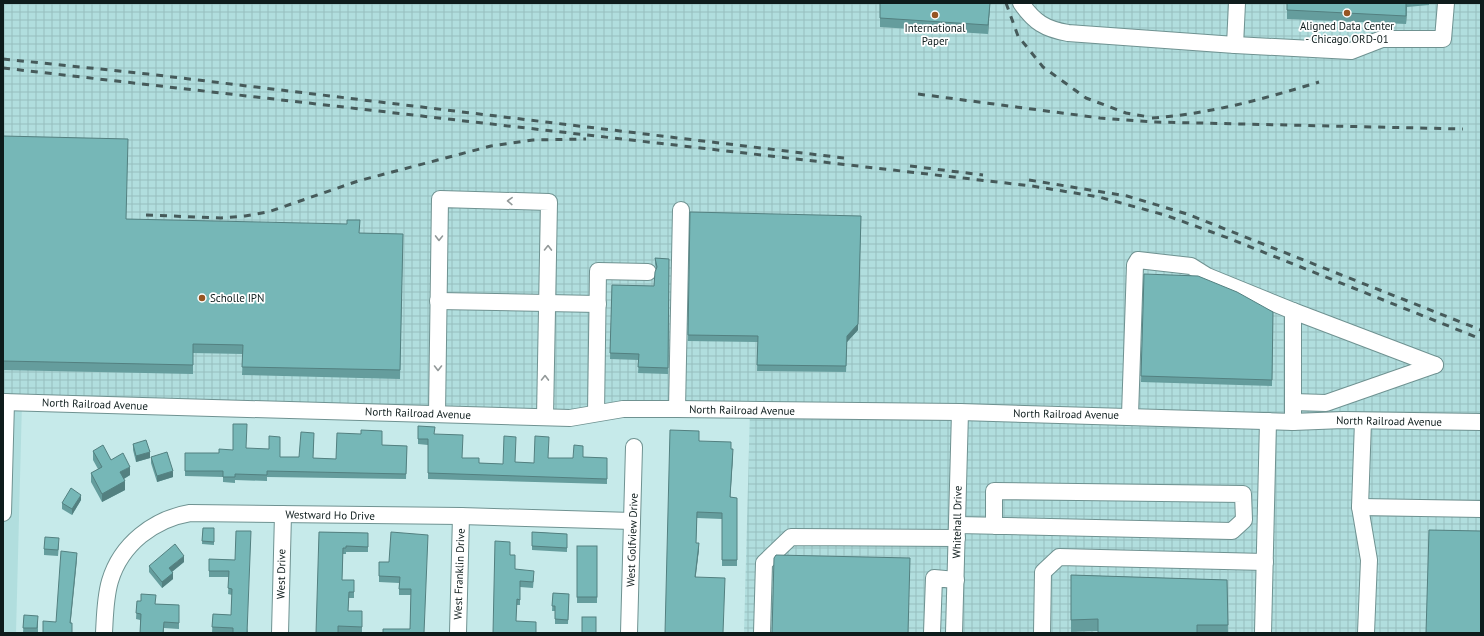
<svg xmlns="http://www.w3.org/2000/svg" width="1484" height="636" viewBox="0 0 1484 636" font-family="'PT Sans',sans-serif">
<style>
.built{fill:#b1dede}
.industrial{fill:url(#industrial-grid)}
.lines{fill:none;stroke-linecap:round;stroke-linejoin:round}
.minor-casing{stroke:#6f9291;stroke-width:18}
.minor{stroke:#fff;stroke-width:16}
.rail{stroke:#465a5a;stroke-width:3;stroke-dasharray:7 7;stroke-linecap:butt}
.wall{fill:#659d9d}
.shaded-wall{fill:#538080}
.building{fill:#76b7b7;stroke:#538080}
.oneway{stroke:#939999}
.poi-dot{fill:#975523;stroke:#fff;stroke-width:1.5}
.labels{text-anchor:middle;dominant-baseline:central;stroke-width:3.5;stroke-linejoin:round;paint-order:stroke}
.poi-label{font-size:11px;fill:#0e1c1c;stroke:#fff}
.street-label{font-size:11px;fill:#0e1c1c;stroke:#fff}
</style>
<defs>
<pattern id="industrial-grid" width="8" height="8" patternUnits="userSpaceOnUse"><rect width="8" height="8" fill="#b1dede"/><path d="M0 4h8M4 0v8" fill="none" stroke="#97bebe"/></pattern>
</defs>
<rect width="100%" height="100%" fill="#c6eaea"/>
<path class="built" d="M3 402H22L16 633H3Z"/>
<path class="industrial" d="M3 3H1481V633H744L750 410 570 418 3 402Z"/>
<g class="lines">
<defs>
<g id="minor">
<path d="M1021 3C1034 22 1045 29 1068 33L1235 45 1351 51 1382 39H1443L1446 3"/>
<path d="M1235 45 1237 3"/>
<path d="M438 301 598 304"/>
<path d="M1293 311 1435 365"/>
<path d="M3 402 570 418 623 409H677L960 412 1293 422 1343 420 1481 422"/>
<path d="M1293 402 1326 403 1435 365"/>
<path d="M677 409 681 210"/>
<path d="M596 413 598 271 648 272"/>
<path d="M437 414 440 199 549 202 545 417"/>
<path d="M1130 415 1135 265 1138 260 1191 266 1207 276 1293 311V422"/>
<path d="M1363 421 1360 507 1369 560 1366 633"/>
<path d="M1360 507 1481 509"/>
<path d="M3 513 6 402"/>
<path d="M957 525 1232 531 1244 520 1243 494 994 491V526"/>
<path d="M104 633C105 616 105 598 110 581 121 544 154 519 190 513L461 516 632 521"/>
<path d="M280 633 283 514"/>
<path d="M458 633 461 516"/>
<path d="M629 633 634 447"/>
<path d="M762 633 764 563 791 537 957 538"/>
<path d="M932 633 934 578 956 580"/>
<path d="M954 633 960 412"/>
<path d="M1042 633 1043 572 1059 557 1265 562"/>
<path d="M1263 633 1268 421"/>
</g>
</defs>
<use href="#minor" class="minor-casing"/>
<use href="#minor" class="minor"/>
<g class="rail">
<path d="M1006 3 1018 36 1043 67 1086 98 1126 113 1149 117"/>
<path d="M3 59 148 74 844 158"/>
<path d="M3 68 875 168 1032 186 1099 197 1165 215 1228 238 1481 339"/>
<path d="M918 94 1100 118 1154 122 1463 129"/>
<path d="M1152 118C1209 114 1264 99 1319 82"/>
<path d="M910 166 983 175"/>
<path d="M1029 180 1127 196 1187 214 1481 330"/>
<path d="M146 215 221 218 245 216 268 212 358 181 491 146 533 140 586 139"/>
</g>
</g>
<g class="wall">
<path d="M990 3 988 34 880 27V18Z"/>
<path d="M1287 3H1429V5L1407 7 1406 24 1287 19Z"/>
<path d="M3 136 126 219 360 233 403 234 400 379 242 375 243 354 193 353V374L3 370Z"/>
<path d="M690 212 858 330 847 342 846 372 757 371 758 342 688 341Z"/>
<path d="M655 258 669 259 668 374 638 373 639 360 610 359 612 285 654 286 656 269 655 264Z"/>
<path d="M1144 274 1273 312 1272 386 1141 382Z"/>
<path d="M418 426 434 434 462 458 479 463 503 464 515 462 534 463 549 458H573L583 457 607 458V484L428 479V445L418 444Z"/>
<path d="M314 439 313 458 336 459 382 445 407 446 406 479 267 477V481L235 480V483L223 482V477L185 476V453H219L246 448 280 457H299Z"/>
<path d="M699 441 731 449 733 455 730 497 737 498V566H722V519L697 518 696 543 699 549 695 577 665 633Z"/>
<path d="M133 444 150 458 136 462 133 450Z"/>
<path d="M93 451 111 460 130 475 124 479 125 490 102 502 91 482V473L98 469 93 460Z"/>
<path d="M151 457 173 477 157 482 151 463Z"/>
<path d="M81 500 72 515 62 509V503Z"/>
<path d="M203 528H214V545L202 544Z"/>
<path d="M319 532 368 533V552H346V554H343L342 580H354V598H349L348 611H362V632H338Z"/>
<path d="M532 532 567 534V552L532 550Z"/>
<path d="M428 535 410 629 411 595H399V583L379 582V562H389Z"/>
<path d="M59 544 58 556 44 555V549Z"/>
<rect x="577" y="546" width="20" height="57"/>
<path d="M510 555 515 569 534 577 533 588 520 587V605H517L493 633Z"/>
<path d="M209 559 235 560 248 633H212L213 614 231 615 232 595 228 594 229 577H209Z"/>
<path d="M184 562 172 572 173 579 162 588 149 572V566Z"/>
<path d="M1071 575 1227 580 1228 633H1098V631L1071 632Z"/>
<path d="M553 593 569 594 568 624H555V611H552Z"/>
<path d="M137 601 155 604 179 605V629L164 628V633H140V620L136 619Z"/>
<path d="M24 615 38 622V633H23Z"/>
</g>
<g class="shaded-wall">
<path d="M990 3 988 34V25Z"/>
<path d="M1407 3V7L1406 24V16Z"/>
<path d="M861 216 858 330 847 342 846 372 847 336Z"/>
<path d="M733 449V455L730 503V497Z"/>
<path d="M150 452V458L136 462V456Z"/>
<path d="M130 467V475L120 481V472Z"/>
<path d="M173 471V477L157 482V476Z"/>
<path d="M125 481V490L102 502V494Z"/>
<path d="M81 495V500L72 515V509Z"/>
<path d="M699 543V549L695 583V577Z"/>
<path d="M77 553V559L70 629V623Z"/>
<path d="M184 556V562L169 574V568Z"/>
<path d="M173 573V579L162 588V582Z"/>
</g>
<g class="building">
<path d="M880 3H990L988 25 880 18Z"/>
<path d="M1287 3H1406V16L1287 10Z"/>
<path d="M3 136 128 139 126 219 347 224V220H360L359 233 403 234 400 370 242 367 243 345 193 344V365L3 361Z"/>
<path d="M690 212 861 216 858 324 847 336 846 366 757 365 758 336 688 335Z"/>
<path d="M655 258 669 259 668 368 638 367 639 354 610 353 612 285 654 286 655 272 657 267Z"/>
<path d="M1144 274 1198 276 1237 292 1273 312 1272 380 1141 376Z"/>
<path d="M233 424H247L246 448 269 449V436L280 437V457H299L301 432 314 433 313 458 336 459 337 433 361 434V430L382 431V445L407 446 406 474 267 471V475L235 474V477H223V471H185V453H219V449L233 450Z"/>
<path d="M418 426 435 427 434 434 463 435 462 458H479V463L503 464 504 436 516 437 515 462 534 463 535 436 549 437 548 458H573L574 445 583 446V457L607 458V479L428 473V439H418Z"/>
<path d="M670 430 699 431V441L731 442V449H733L730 497 737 498V560H722V513L697 512 696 543H699L695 577 725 578 723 633H665Z"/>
<path d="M146 440 150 452 136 456 133 444Z"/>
<path d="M103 445 111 460 123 453 130 467 120 472 125 481 102 494 91 473 102 467 93 451Z"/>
<path d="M167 452 173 471 157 476 151 457Z"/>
<path d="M71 488 81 495 72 509 62 503Z"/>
<path d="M203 528H214V542L202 541Z"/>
<path d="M1429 530 1481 531V633H1426Z"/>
<path d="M236 531H251L247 633H233V628L212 627 213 614 231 615 232 589 228 588 229 571H209V559L235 560Z"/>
<path d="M319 532 368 533V547L346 546V548H343L342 580H354V592H349L348 611H362V627L338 626V633H316Z"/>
<path d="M391 532 428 535 424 633H383V629H410L411 589H399L400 577 379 576V562H389Z"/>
<path d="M532 532 567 534V548L532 546Z"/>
<path d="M45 537 59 538 58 550 44 549Z"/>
<path d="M495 541 510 542V555H515V569L534 571 533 582 520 581V600L517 599 516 621 536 622V633H493Z"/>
<path d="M175 544 184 556 169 568 173 573 162 582 149 566Z"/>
<rect x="577" y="546" width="20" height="51"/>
<path d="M61 551 77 553 70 623H72V633H43V621L56 622Z"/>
<path d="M776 555 910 558 908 633H772L774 558Z"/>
<path d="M1071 575 1227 580 1228 625H1197V633H1098V619L1071 620Z"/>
<path d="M553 593 569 594 568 620 555 619V606H552Z"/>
<path d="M141 594 156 595 155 604 179 605V623L164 622 163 633H140L141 614 136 613 137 601H141Z"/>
<path d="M24 615 38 616 37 628H23Z"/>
<rect x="582" y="617" width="14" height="16"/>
</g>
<defs><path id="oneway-chevron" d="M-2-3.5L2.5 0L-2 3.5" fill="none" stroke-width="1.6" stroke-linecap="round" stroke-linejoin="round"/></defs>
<g class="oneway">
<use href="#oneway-chevron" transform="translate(510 201) rotate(-178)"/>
<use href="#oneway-chevron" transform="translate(439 238) rotate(91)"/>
<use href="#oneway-chevron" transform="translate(548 248) rotate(-89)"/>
<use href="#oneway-chevron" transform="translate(438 368) rotate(90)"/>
<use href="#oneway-chevron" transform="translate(545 378) rotate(-89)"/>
</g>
<g class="poi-dot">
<circle cx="1347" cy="13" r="4"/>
<circle cx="935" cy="15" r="4"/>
<circle cx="202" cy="298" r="4"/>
</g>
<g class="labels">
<g class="poi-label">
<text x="1347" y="26">Aligned Data Center<tspan x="1347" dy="13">- Chicago ORD-01</tspan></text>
<text x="935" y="28">International<tspan x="935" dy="13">Paper</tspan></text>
<text x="210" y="298" text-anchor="start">Scholle IPN</text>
</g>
<g class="street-label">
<text transform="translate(95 404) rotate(2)">North Railroad Avenue</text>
<text transform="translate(742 410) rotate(1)">North Railroad Avenue</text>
<text transform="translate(418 413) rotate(2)">North Railroad Avenue</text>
<text transform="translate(1066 414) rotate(1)">North Railroad Avenue</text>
<text transform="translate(1389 421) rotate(1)">North Railroad Avenue</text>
<text transform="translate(330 515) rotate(1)">Westward Ho Drive</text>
<text transform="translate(957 522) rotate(-89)">Whitehall Drive</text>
<text transform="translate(632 540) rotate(-88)">West Golfview Drive</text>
<text transform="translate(281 574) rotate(-89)">West Drive</text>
<text transform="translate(459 574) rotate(-88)">West Franklin Drive</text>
</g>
</g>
<rect width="1484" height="636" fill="none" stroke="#0e1c1c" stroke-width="8"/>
</svg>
